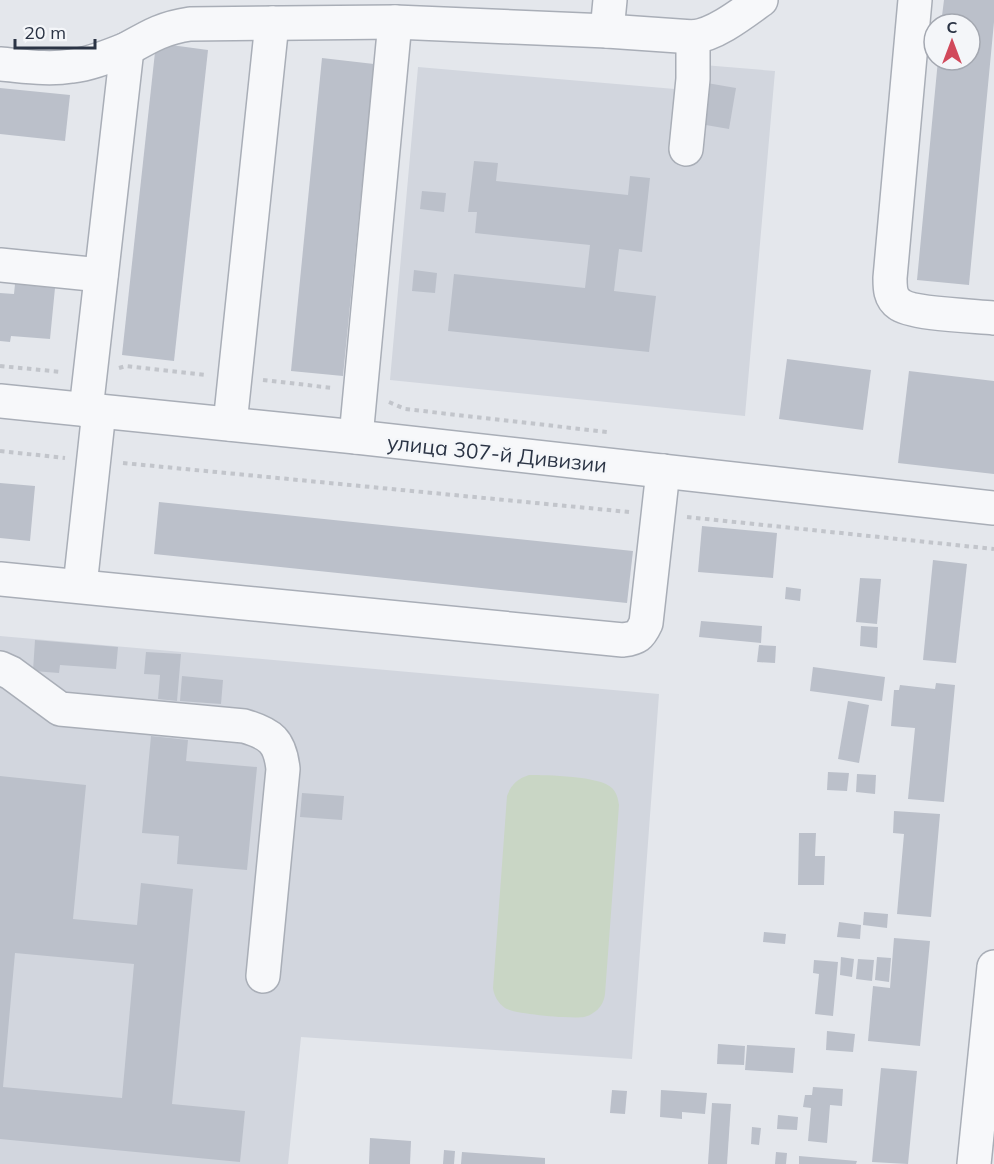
<svg xmlns="http://www.w3.org/2000/svg" width="994" height="1164" viewBox="0 0 994 1164" font-family="Mulish,sans-serif">
<style>
.built{fill:#d2d6de}
.green{fill:#c9d6c5}
.building{fill:#bbc0ca;fill-rule:evenodd}
.lines{fill:none;stroke-linecap:round;stroke-linejoin:round}
.minor-casing{stroke:#a9aeb7;stroke-width:36}
.path{stroke:#c2c5cb;stroke-width:4;stroke-dasharray:4.5 4.5;stroke-linecap:butt}
.minor{stroke:#f7f8fa;stroke-width:33}
.labels{text-anchor:middle;dominant-baseline:central;stroke-width:4.5;stroke-linejoin:round;paint-order:stroke}
.street-label{font-size:21px;fill:#2b3445;stroke:#f4f6f9}
</style>
<rect width="100%" height="100%" fill="#e4e7ec"/>
<g class="built">
<path d="M679 63 775 71 745 416 390 380 418 67 675 89Z"/>
<path d="M0 636 659 694 632 1059 301 1037 288 1164H0Z"/>
</g>
<path class="green" d="M529 775C546 775 601 776 612 788 617 793 618 799 619 805L605 994C604 1002 600 1009 593 1013 591 1015 587 1016 584 1017 572 1019 514 1014 505 1008 498 1003 494 996 493 988L507 796C511 785 517 779 529 775Z"/>
<g class="building">
<path d="M944 0H994V22L969 285 917 280 938 60H970V24H941Z"/>
<path d="M156 43 208 50 174 361 122 355Z"/>
<path d="M322 58 374 64 343 376 291 371Z"/>
<path d="M707 83 736 88 729 129 700 124Z"/>
<path d="M0 88 70 95 65 141 0 134Z"/>
<path d="M474 161 498 163 496 181 628 195 630 176 650 178 642 252 619 249 614 291 656 296 649 352 448 331 454 274 585 288 590 245 475 233 477 212H468Z"/>
<path d="M422 191 446 193 444 212 420 209Z"/>
<path d="M414 270 437 273 435 293 412 291Z"/>
<path d="M15 284 55 288 50 339 11 336 10 342 0 341V293L14 294Z"/>
<path d="M787 359 871 370 863 430 779 419Z"/>
<path d="M909 371 994 381V474L898 463Z"/>
<path d="M0 483 35 486 30 541 0 538Z"/>
<path d="M159 502 633 551 627 603 154 554Z"/>
<path d="M702 526 777 533 773 578 698 572Z"/>
<path d="M933 560 967 564 956 663 923 660Z"/>
<path d="M860 578 881 579 877 624 856 622Z"/>
<path d="M786 587 801 589 800 601 785 599Z"/>
<path d="M701 621 762 626 761 643 699 637Z"/>
<path d="M861 626 878 627 877 648 860 646Z"/>
<path d="M35 640 118 647 116 669 60 665 59 673 33 671Z"/>
<path d="M759 645 776 646 775 663 757 662Z"/>
<path d="M146 652 181 654 177 701 158 699 160 675 144 674Z"/>
<path d="M813 667 885 677 882 701 810 691Z"/>
<path d="M182 676 223 680 221 704 180 701Z"/>
<path d="M936 683 955 685 944 802 908 799 915 728 891 726 894 690H899L900 685 935 689Z"/>
<path d="M848 701 869 705 859 763 838 759Z"/>
<path d="M151 736 188 740 186 761 257 767 247 870 177 864 179 836 142 833Z"/>
<path d="M828 772 849 773 847 791 827 790Z"/>
<path d="M857 774 876 775 875 794 856 792Z"/>
<path d="M0 776 86 785 73 919 137 925 141 883 193 889 172 1104 245 1111 240 1162 0 1139ZM15 953 134 964 122 1098 3 1087Z"/>
<path d="M302 793 344 796 342 820 300 817Z"/>
<path d="M894 811 940 814 931 917 897 914 904 834 893 833Z"/>
<path d="M799 833H816L815 856H825L824 885H798Z"/>
<path d="M864 912 888 914 887 928 863 925Z"/>
<path d="M839 922 861 925 860 939 837 937Z"/>
<path d="M764 932 786 934 785 944 763 942Z"/>
<path d="M894 938 930 941 920 1046 868 1041 873 986 890 988Z"/>
<path d="M841 957 854 959 852 977 840 975Z"/>
<path d="M877 957 891 958 889 982 875 980Z"/>
<path d="M858 959 874 960 872 981 856 979Z"/>
<path d="M814 960 838 962 833 1016 815 1014 819 974 813 973Z"/>
<path d="M827 1031 855 1034 853 1052 826 1050Z"/>
<path d="M718 1044 745 1046 744 1065 717 1064Z"/>
<path d="M747 1045 795 1048 793 1073 745 1070Z"/>
<path d="M881 1068 917 1071 908 1164 872 1162Z"/>
<path d="M813 1087 843 1089 842 1106 830 1105 827 1143 808 1141 811 1108 803 1107 805 1095H812Z"/>
<path d="M612 1090 627 1091 625 1114 610 1113Z"/>
<path d="M661 1090 707 1093 705 1114 682 1112V1119L660 1117Z"/>
<path d="M712 1103 731 1104 727 1164H708Z"/>
<path d="M778 1115 798 1117 797 1130 777 1129Z"/>
<path d="M752 1127 761 1128 759 1145 751 1144Z"/>
<path d="M370 1138 411 1141 410 1164H369Z"/>
<path d="M444 1150 455 1151 454 1164H443Z"/>
<path d="M462 1152 545 1158V1164H461Z"/>
<path d="M776 1152 787 1153 786 1164H775Z"/>
<path d="M799 1156 857 1161 856 1164H799Z"/>
</g>
<g class="lines">
<defs>
<g id="minor">
<path d="M915 0 890 278C890 288 890 298 899 304 911 314 976 316 994 318"/>
<path d="M607 31 610 0"/>
<path d="M127 49C150 36 163 28 190 24L395 22"/>
<path d="M0 64C24 66 48 70 72 66 91 64 109 56 127 49L86 410"/>
<path d="M686 149 693 79V37"/>
<path d="M0 265 101 275"/>
<path d="M0 401 356 437 994 508"/>
<path d="M230 424 272 23"/>
<path d="M356 437 395 22 607 31 693 37C715 35 743 13 761 0"/>
<path d="M0 579 623 640C637 638 640 636 646 623L663 471"/>
<path d="M80 586 99 411"/>
<path d="M0 668 11 673 60 709 244 726C271 734 280 741 283 769L263 976"/>
<path d="M974 1164 994 967"/>
</g>
</defs>
<use href="#minor" class="minor-casing"/>
<g class="path">
<path d="M0 366 62 372"/>
<path d="M119 368 126 366 207 375"/>
<path d="M263 380 333 388"/>
<path d="M389 402 405 409 607 432"/>
<path d="M0 451 65 458"/>
<path d="M123 463 629 512"/>
<path d="M687 517 994 549"/>
</g>
<use href="#minor" class="minor"/>
</g>
<g class="labels">
<g class="street-label">
<text transform="translate(497 453) rotate(6)">улица 307-й Дивизии</text>
</g>
</g>
<g transform="translate(952 42)"><circle r="28" fill="#f4f6f9" stroke="#a4a8b1" stroke-width="1.5"/>
<path d="M0-4.5L10 22L0 15L-10 22Z" fill="#d1495b"/>
<text y="-9" font-size="16" font-weight="bold" text-anchor="middle" fill="#2b3445">С</text>
</g>
<path d="M15 39v9h80v-9" fill="none" stroke="#2b3445" stroke-width="3"/>
<text x="24" y="39" font-size="18" fill="#2b3445" stroke="#f4f6f9" stroke-width="4.5" paint-order="stroke">20 m</text>
</svg>
